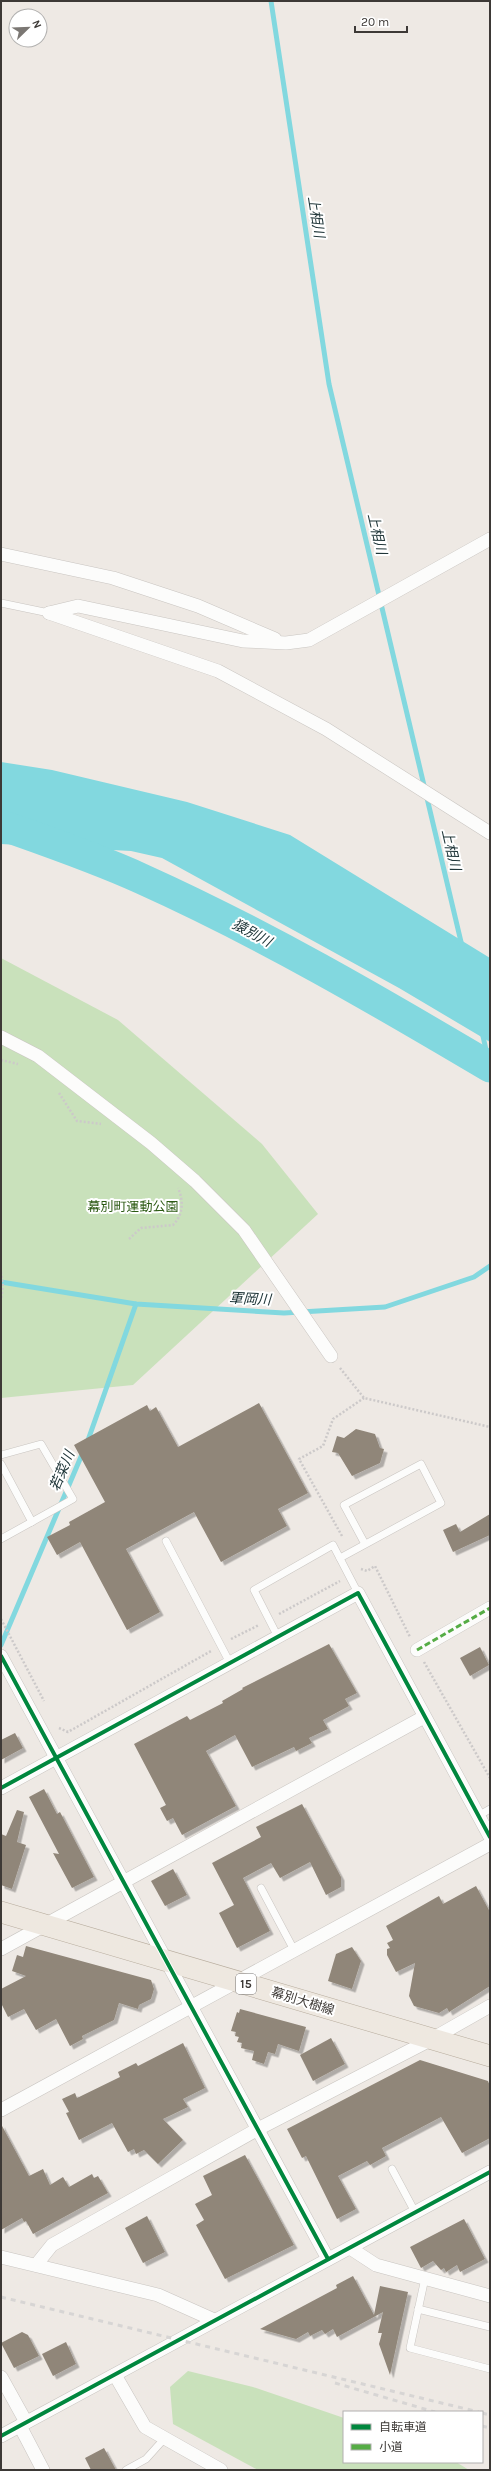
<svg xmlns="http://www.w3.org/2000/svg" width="491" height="2471" viewBox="0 0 491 2471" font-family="Karla,'Noto Sans JP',sans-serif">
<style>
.green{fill:#c9e1bb}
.water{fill:#82d8df}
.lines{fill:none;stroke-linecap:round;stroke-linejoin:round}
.stream{stroke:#82d8df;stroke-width:5}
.river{stroke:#82d8df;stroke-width:31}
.building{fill:#908679;filter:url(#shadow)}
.lane-casing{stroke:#c9c5c1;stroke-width:8}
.street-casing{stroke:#c9c5c1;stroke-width:14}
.primary-casing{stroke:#b7ac9d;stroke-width:22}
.path{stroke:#ccc9c9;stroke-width:2.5;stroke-dasharray:2 2;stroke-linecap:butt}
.lane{stroke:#fcfcfb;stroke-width:7}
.street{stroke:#fcfcfb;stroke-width:13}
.primary{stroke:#eee8e0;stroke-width:21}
.rail{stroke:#d7d5d4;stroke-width:3;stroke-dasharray:5 5;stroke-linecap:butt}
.quiet{stroke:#55ac45;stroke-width:3;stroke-dasharray:6 3;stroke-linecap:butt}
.cycleway-casing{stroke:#fff;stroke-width:6}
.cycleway{stroke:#00873e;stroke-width:4}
.labels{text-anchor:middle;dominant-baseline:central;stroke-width:4;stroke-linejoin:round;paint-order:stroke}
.shield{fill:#fff;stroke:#777472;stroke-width:1}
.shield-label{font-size:12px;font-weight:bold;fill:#3d3936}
.park-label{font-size:13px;fill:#2c5a13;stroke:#fff}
.street-label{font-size:13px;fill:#3d3936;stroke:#fff}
.water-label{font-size:14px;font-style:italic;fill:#203639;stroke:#fff}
</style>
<defs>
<filter id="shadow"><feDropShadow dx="3.5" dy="3.5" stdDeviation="0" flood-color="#0004"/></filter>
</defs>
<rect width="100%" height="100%" fill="#eee9e4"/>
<g class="green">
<path d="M1 958 118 1020 262 1144 318 1214 133 1385 1 1398Z"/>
<path d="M188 2371 253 2387 344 2418V2462H456L469 2470H258L173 2424 170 2387Z"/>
</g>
<path class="water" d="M1 762 52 770 187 802 290 835 490 958V1042L399 988 162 858 131 851 1 844Z"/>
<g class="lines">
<g class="stream">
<path d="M271 1 329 384 462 946"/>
<path d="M482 1032 490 1067"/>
<path d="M1 1282 136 1304 284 1313 385 1307 474 1277 490 1266"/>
<path d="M87 1443 136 1304"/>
<path d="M1 1645 83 1452"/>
</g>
<path class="river" d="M1 825C49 842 96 858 142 879 262 933 377 1000 490 1067"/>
</g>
<g class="building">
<path d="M259 1403 308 1493 278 1509 287 1526 221 1562 194 1512 126 1549 160 1612 127 1630 80 1542 57 1555 47 1537 70 1525 69 1522 105 1502 74 1445 147 1405 150 1411 156 1407 178 1447Z"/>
<path d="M356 1429 375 1434 380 1448 384 1449 380 1463 352 1476 338 1453 332 1452 337 1436 344 1438Z"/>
<path d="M490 1514V1535L453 1552 443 1530 456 1524 460 1532Z"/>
<path d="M329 1644 357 1693 345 1699 349 1706 323 1720 328 1729 309 1738 312 1743 296 1751 294 1747 252 1767 235 1735 206 1751 236 1806 182 1835 173 1818 167 1821 160 1808 166 1805 134 1744 187 1716 190 1720 223 1703 222 1701 243 1689 242 1688Z"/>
<path d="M480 1647 489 1665 470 1676 460 1658Z"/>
<path d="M15 1733 23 1748 1 1760V1740Z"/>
<path d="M44 1789 57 1814 60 1812 94 1877 72 1888 53 1853 59 1854 29 1797Z"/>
<path d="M302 1804 341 1877V1887L326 1895 310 1862 280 1878 271 1863 243 1878 270 1931 237 1948 219 1913 234 1905 212 1863 261 1837 256 1827Z"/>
<path d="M17 1810 24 1812 17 1842 26 1845 12 1889 1 1885V1834L6 1836Z"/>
<path d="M173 1869 187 1895 165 1906 151 1881Z"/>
<path d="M476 1886 490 1912V1986L449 2012 447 2008 439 2013 414 2006 409 1996 415 1963 396 1972 387 1955V1949L390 1948 387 1943 393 1940 386 1926 439 1896 443 1904Z"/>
<path d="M26 1946 151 1980 154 1989 151 1999 139 2005 138 2009 119 2003 114 2020 82 2036 83 2039 70 2046 56 2019 36 2030 24 2009 8 2017 1 2003V1989L26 1976 12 1971 17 1955 23 1957Z"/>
<path d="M352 1947 361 1961 352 1989 328 1981 336 1954Z"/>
<path d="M240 2009 306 2027 299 2051 278 2044 275 2054 268 2052 264 2064 252 2060 254 2051 241 2048 242 2043 237 2042 239 2037 235 2036 236 2032 231 2031 237 2012 239 2013Z"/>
<path d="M331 2038 345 2064 313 2081 300 2055Z"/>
<path d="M183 2043 205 2088 183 2099 188 2107 163 2119 183 2140 158 2164 144 2150 136 2154 134 2149 128 2152 112 2123 79 2140 66 2113 69 2112 62 2099 75 2093 77 2098 120 2077 118 2072 136 2063 138 2066Z"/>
<path d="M420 2060 488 2081 490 2086V2138L462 2153 441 2117 382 2148 386 2156 370 2165 367 2161 338 2176 356 2209 337 2219 306 2156 302 2158 287 2129Z"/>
<path d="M1 2124 29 2176 43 2169 50 2185 63 2177 69 2187 92 2174 94 2178 98 2176 108 2193 33 2234 26 2221 24 2222 22 2218 1 2230Z"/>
<path d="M245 2155 294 2245 225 2279 196 2225 204 2220 195 2204 212 2195 203 2176Z"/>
<path d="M147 2216 165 2252 143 2263 125 2228Z"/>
<path d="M464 2219 485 2259 460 2272 457 2265 446 2272 444 2268 441 2270 433 2261 421 2268 410 2247Z"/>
<path d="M353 2276 374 2315 380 2286 408 2292 390 2375 379 2344 382 2333H378L383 2312 337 2337 333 2329 325 2334 322 2330 310 2336 308 2332 296 2339 260 2329 337 2288 336 2285Z"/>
<path d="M22 2332 28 2335 39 2356 14 2368 1 2343Z"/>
<path d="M66 2342 76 2364 53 2376 42 2354Z"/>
<path d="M104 2448 116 2470H91L85 2458Z"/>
</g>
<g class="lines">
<defs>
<g id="lane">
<path d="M1 603 49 613"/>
<path d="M1 1455 41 1444 73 1499 1 1539"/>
<path d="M1 1464 32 1522"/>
<path d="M166 1541 230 1663"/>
<path d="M340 1558 441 1503 421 1464 344 1505 365 1544"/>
<path d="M278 1637 254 1590 333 1545 358 1593"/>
<path d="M478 1816 490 1809"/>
<path d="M261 1888 294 1950"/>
<path d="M392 2169 415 2212"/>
<path d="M425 2278 410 2348 490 2369"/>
<path d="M418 2309 490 2327"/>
<path d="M126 2470 146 2459 164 2439"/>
</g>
<g id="street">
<path d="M1 554 113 578 198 606 275 639"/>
<path d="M49 613 218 671 326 729 490 833"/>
<path d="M49 613 78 606 243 641 286 643 309 640 490 539"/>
<path d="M1 1037 38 1056 151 1143 195 1181 244 1230 331 1356"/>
<path d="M417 1650 490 1608"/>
<path d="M1 1656 328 2259"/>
<path d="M1 1788 358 1593 490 1837"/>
<path d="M1 1949 424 1717"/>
<path d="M1 2110 490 1844"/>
<path d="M350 2248 376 2265 490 2296"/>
<path d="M1 2257 158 2295 214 2320"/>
<path d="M36 2265 52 2245 258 2129 432 2039 490 2006"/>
<path d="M115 2375 145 2427 221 2470"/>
<path d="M1 2377 26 2422"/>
<path d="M20 2426 43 2470"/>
<path d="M1 2436 490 2172"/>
</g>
<path id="primary" d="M1 1912 490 2056"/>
</defs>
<use href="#lane" class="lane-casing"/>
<use href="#street" class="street-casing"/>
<use href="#primary" class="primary-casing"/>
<g class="path">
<path d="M1 1060 18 1064"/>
<path d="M59 1093 77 1121 101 1124"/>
<path d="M129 1239 141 1228 173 1225C183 1215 184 1201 178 1188"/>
<path d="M1 1272 3 1286 1 1300"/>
<path d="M340 1368 364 1398 490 1427"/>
<path d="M342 1536 299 1459 323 1446 333 1419 364 1398"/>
<path d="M361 1569 367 1571 375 1566 410 1637"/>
<path d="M279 1614 340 1581"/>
<path d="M1 1619 44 1701"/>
<path d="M231 1639 259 1625"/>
<path d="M424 1662 490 1778"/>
<path d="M59 1728 68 1732 211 1651"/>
</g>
<use href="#lane" class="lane"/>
<use href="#street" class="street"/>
<use href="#primary" class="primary"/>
<g class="rail">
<path d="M1 2297 479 2412"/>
<path d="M335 2383 435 2412"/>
<path d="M482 2413 490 2415"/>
<path d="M482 2426 490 2428"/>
</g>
<path class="quiet" d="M417 1650 490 1608"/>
<defs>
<g id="cycleway">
<path d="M1 1656 328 2259"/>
<path d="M1 1788 358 1593 490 1837"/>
<path d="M1 2436 490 2172"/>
</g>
</defs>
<use href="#cycleway" class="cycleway-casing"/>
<use href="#cycleway" class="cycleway"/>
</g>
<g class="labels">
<rect class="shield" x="236" y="1974" width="20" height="20" rx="3"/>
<g class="shield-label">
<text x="246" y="1984">15</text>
</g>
<g class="park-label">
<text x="133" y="1206">幕別町運動公園</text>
</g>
<g class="street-label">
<text transform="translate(303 2001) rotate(17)">幕別大樹線</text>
</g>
<g class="water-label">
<text transform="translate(316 217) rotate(81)">上相川</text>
<text transform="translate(377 534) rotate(77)">上相川</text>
<text transform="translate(451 850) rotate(77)">上相川</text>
<text transform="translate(252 933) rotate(28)">猿別川</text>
<text transform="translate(250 1299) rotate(3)">軍岡川</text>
<text transform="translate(62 1471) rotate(-67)">若菜川</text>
</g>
</g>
<rect width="491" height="2471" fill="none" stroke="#3d3936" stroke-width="4"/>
<rect x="343" y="2411" width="140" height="52" fill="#ffffff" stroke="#b1b0af"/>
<rect x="351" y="2424" width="20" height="6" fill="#00873e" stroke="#b1b0af"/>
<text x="379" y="2431" font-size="12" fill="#3d3936">自転車道</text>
<rect x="351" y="2444" width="20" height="6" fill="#55ac45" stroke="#b1b0af"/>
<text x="379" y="2451" font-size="12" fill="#3d3936">小道</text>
<g transform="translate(28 28) rotate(67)"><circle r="19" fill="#ffffff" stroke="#b1b0af"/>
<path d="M0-3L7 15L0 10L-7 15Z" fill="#7b7773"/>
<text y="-6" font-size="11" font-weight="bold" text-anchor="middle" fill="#3d3936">N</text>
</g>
<path d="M355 26v6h52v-6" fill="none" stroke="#3d3936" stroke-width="2"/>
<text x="361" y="26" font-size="12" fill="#3d3936" stroke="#ffffff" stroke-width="3" paint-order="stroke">20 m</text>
</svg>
